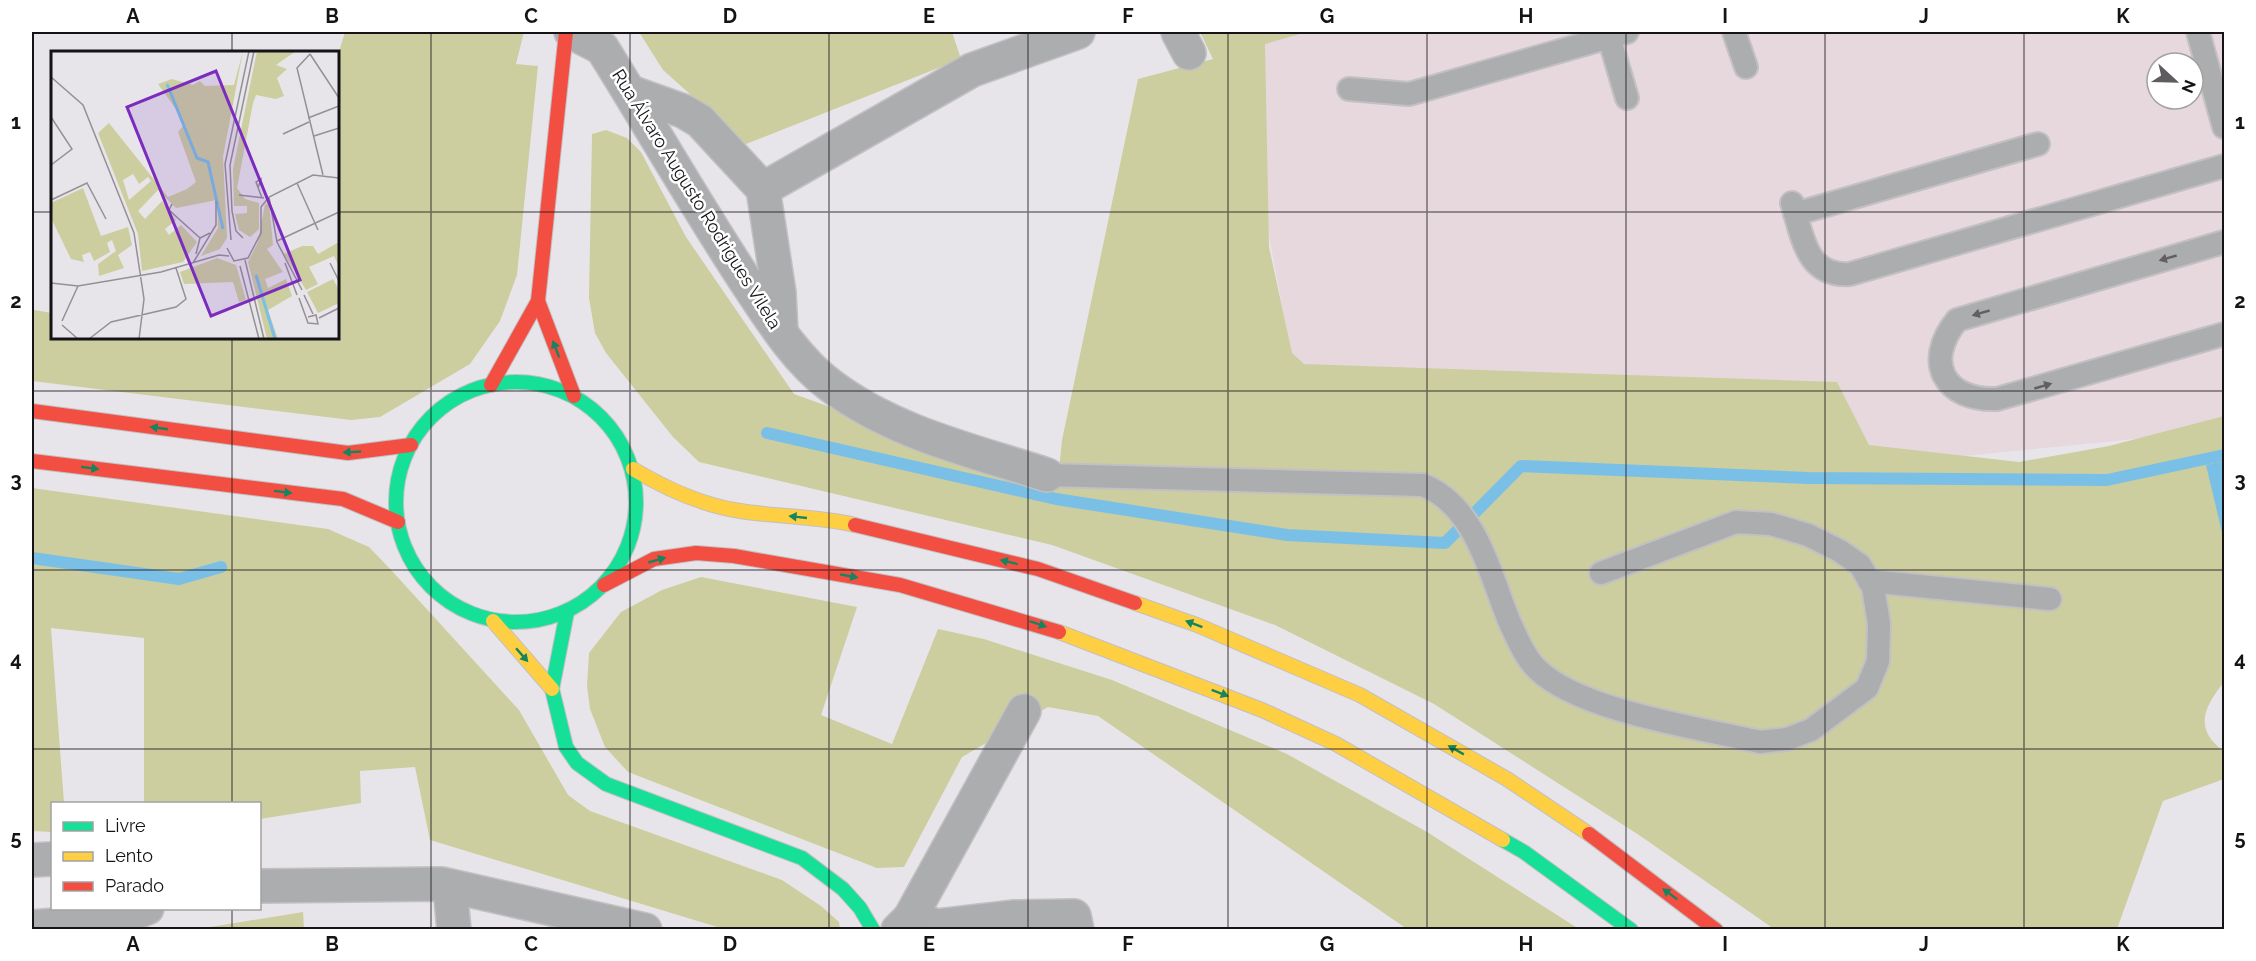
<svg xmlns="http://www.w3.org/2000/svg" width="2256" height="961" viewBox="0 0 2256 961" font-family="Raleway,sans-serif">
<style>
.commercial{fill:#e7d8de;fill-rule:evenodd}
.green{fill:#ccce9f}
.water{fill:#7ac0e6}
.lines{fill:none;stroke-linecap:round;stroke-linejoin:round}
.stream{stroke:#7ac0e6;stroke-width:12}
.lane-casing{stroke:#c2c0c3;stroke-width:26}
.street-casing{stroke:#c2c0c3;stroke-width:36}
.fast-casing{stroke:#c2c0c3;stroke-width:16}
.slow-casing{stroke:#c2c0c3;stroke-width:16}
.jam-casing{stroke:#c2c0c3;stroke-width:16}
.lane{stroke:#acadae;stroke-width:22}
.street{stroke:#acadae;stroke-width:33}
.fast{stroke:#16e098;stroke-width:14}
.slow{stroke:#ffcf43;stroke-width:14}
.jam{stroke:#f24e42;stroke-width:14}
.oneway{fill:#606062}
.oneway2{fill:#16845e}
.grid{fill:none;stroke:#151316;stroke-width:1.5;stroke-opacity:0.55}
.labels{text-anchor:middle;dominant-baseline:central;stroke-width:5;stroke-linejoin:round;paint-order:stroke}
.street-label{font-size:18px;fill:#151316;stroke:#fff}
.inset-river{fill:none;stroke:#7ac0e6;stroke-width:3}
.inset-road{fill:none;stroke:#949195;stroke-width:1.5}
.view{fill:#7b2cbf;fill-opacity:0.15;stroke:#7b2cbf;stroke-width:3}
.inset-edge{fill:none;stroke:#151316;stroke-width:3}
.neatline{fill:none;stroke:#151316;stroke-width:2}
.grid-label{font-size:20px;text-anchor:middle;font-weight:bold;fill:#151316}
</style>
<rect width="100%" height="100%" fill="#e8e5ea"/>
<path class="commercial" d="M1231 32H2224V430L1855 467 1301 407ZM2157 63H2193V99H2157Z"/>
<g class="green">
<path d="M345 32H524L516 64 538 66 517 275 500 321 470 364 380 417 351 420 32 381 34 310 52 313V338H338V55Z"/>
<path d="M639 32H952L961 59 746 144 663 70Z"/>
<path d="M1200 32H1307L1265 44 1269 247 1292 353 1304 364 1837 382 1869 445 2019 462 2109 446 2224 416V682C2204 707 2193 729 2224 751V779L2163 801 2117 929H1774L1639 835 1434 704 1275 625 1052 545 699 462 673 437 606 353 595 333 589 298 592 134 606 130 627 138 641 152 686 237 794 394 1057 489 1062 440 1138 79 1213 59Z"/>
<path d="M32 488 328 529 369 547 392 571 519 710 568 795 590 811 782 880 821 906 839 922 840 929H724L430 840 415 767 360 771 361 803 260 819V804L144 803V638L51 628 64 803 52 804V832L32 831Z"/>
<path d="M701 577 857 607 821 715 892 744 938 629 984 639 1112 680 1287 754 1427 832 1579 929H1407L1098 716 1048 707 962 757 904 867 877 868 628 772 605 747 590 709 587 686 589 653 621 612 662 590Z"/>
<path d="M303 912 304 929H198Z"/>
</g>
<path class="water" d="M2224 461V541L2206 465Z"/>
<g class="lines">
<g class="stream">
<path d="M767 433 1056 499 1287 535 1445 543 1521 466 1807 478 2107 480 2224 455"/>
<path d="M32 558 179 579 221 567"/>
</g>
<defs>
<g id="lane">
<path d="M1734 32 1746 67"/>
<path d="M2198 32 2224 127"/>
<path d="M1609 37 1627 98"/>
<path d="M1349 89 1409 94 1627 32"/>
<path d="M1792 203C1803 237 1806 277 1850 274L2224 166"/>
<path d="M1795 214 2038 144"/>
<path d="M2224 242 1957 320C1923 362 1944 401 1997 399L2224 334"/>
<path d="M1047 475 1423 485C1476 506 1490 575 1510 623 1517 638 1525 658 1538 670 1581 711 1699 728 1760 742L1787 739 1811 730 1867 688 1878 661 1879 624 1873 587 1860 565 1840 551 1808 535 1771 524 1736 522 1601 573"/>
<path d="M1869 581 2050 599"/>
</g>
<g id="street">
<path d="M571 32 602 48C650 125 695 204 745 280 769 316 795 359 830 385 893 433 974 451 1047 475"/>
<path d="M1178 32 1189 53"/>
<path d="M630 92 683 111 700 121 763 189 779 293 781 332"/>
<path d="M763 189 972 70 1078 32"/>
<path d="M32 860 52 859"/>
<path d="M260 886 442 884 645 930"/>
<path d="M450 887 454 930"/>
<path d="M910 918 938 926 1015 917 1074 916 1077 930"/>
<path d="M32 927 115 920 147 908"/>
<path d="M898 930 910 918 1024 711"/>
</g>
<g id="fast">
<circle cx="516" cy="502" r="120"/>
<path d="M567 612 552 689 566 747 577 763 606 784 802 858 843 889 860 908 873 930"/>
<path d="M1503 840 1524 852 1631 930"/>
</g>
<g id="slow">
<path d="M633 469C666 489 702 505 740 511 778 517 818 516 855 525"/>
<path d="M1135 603 1197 625 1360 695 1507 779 1589 834"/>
<path d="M493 621 552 689"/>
<path d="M1059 632 1262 710 1336 744 1503 840"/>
</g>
<g id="jam">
<path d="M538 301 574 396"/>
<path d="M491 385 538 301 566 32"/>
<path d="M32 411 348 453 411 445"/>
<path d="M32 461 343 499 398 522"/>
<path d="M855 525 1038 569 1135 603"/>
<path d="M604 585 654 559 696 553 734 556 900 585 1059 632"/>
<path d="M1589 834 1716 930"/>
</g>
</defs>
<use href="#lane" class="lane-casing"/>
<use href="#street" class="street-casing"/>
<use href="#fast" class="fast-casing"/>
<use href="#slow" class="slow-casing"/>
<use href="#jam" class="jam-casing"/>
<use href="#lane" class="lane"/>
<use href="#street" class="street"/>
<use href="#fast" class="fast"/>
<use href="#slow" class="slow"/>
<use href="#jam" class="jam"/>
</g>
<defs><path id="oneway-solid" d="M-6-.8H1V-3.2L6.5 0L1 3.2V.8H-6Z" transform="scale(1.5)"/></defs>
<g class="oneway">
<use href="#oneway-solid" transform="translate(2168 258) rotate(164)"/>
<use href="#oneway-solid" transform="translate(1981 313) rotate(164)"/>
<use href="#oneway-solid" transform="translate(2043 386) rotate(-16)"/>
</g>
<g class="oneway2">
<use href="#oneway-solid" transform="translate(556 349) rotate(-111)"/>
<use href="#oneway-solid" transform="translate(159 428) rotate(-172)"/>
<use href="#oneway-solid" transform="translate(352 452) rotate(177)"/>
<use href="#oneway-solid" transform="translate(90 468) rotate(7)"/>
<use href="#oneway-solid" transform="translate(283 492) rotate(7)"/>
<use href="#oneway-solid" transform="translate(798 517) rotate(-174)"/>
<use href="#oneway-solid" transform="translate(657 560) rotate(-16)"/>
<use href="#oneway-solid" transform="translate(1009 562) rotate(-166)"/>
<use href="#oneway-solid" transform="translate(849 576) rotate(10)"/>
<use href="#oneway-solid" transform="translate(1038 624) rotate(18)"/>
<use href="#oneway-solid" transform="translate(1194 624) rotate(-159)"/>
<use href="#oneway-solid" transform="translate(522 655) rotate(49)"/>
<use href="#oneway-solid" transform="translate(1220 693) rotate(21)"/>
<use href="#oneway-solid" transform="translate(1456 750) rotate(-151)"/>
<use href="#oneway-solid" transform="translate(1670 894) rotate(-143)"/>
</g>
<path class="grid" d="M232 32V52M431 32V930M630 32V930M829 32V930M1028 32V930M1228 32V930M1427 32V930M1626 32V930M1825 32V930M2024 32V930M32 212H52M338 212H2224M232 338V804M32 391H2224M32 570H2224M32 749H2224M232 908V930"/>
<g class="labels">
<g class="street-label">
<text transform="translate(697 199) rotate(58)">Rua Álvaro Augusto Rodrigues Vilela</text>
</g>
</g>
<g transform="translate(51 51)">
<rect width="288" height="288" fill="#e8e5ea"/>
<path d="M192 0 172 106 176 187 169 198 150 205 167 177 166 149 125 157 107 139 87 160 94 168 111 150 125 169 114 178 118 184 130 174 146 191 132 211 91 220 87 183 47 82 58 72 117 146 136 138 145 131 127 81 132 75 127 61 107 33 121 28 142 34 149 30 154 35 183 34ZM82 123 88 133 97 126 100 130 78 149 72 129ZM206 0H245L225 14 236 18 226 27 233 45 225 48 205 44 202 52 186 137 194 148 208 152V178L199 186 188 179 184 163 196 162V155H183L182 118ZM32 137 50 185 77 176 81 194 67 204 73 217 48 225 47 213 65 200 61 189 56 192 59 201 43 210 39 201 31 204 33 211 20 208 0 167V152ZM218 152 222 194 216 198 232 221 214 228 217 237 235 228 241 245 217 259 227 288H216L197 211 207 191 214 153ZM288 191V216L283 205 258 216 267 233 255 239 233 203 251 195H262L267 203ZM166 207 185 214 195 249 188 251 182 231 133 233 129 221ZM282 228 288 239V252L267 262 256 241Z" fill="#ccce9f" fill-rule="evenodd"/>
<path class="inset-river" d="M116 33 146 107 157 111 172 178M205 224 224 288"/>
<path class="inset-road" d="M259 3 246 17 272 124M259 3 288 47M0 26 32 54 83 182 93 248 88 288M0 66 21 98 0 114M257 67 288 55M232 83 258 71M263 85 288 77M246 132 267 179M207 137 210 128 205 131 211 147M188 144 213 147M218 146 226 191 251 239M0 149 36 132 55 168M121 153 118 159 149 187M192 187 185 180 181 160 179 114 203 0M180 189 174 113 198 0M226 190 288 161M176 197 183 210 197 207 210 182V156L218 146 262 124 288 127M145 203 149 187 159 182M194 209 213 288M142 212 165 174V150M234 212 246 244M279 212 288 230M189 215 208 288M0 232 27 235 110 221 168 204 178 205M253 244 262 263M248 247 257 272 267 273 265 264 257 266M268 267 288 257M11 270 27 235M11 274 27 288M38 288 60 271 125 256 135 248 125 217"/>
<path class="view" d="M165 20 249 229 160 265 76 56Z"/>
<rect width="288" height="288" class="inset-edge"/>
</g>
<rect width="2256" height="961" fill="none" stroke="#ffffff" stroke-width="66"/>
<rect x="51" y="802" width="210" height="108" fill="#ffffff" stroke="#a1a1a2" stroke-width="1.5"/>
<rect x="63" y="822" width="30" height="9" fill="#16e098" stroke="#a1a1a2" stroke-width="1.5"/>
<text x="105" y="832" font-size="18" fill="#151316">Livre</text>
<rect x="63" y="852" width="30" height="9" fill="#ffcf43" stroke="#a1a1a2" stroke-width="1.5"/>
<text x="105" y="862" font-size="18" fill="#151316">Lento</text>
<rect x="63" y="882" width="30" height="9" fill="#f24e42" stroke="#a1a1a2" stroke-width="1.5"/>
<text x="105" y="892" font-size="18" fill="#151316">Parado</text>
<g transform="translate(2175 81) rotate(112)"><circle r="28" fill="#ffffff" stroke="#a1a1a2" stroke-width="1.5"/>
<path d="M0-4.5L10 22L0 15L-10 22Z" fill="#5f5c60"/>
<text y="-9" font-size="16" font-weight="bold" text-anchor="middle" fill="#151316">N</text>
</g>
<rect x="33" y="33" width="2190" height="895" class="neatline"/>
<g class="grid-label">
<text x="133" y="23">A</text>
<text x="332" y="23">B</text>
<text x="531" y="23">C</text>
<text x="730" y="23">D</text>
<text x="929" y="23">E</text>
<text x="1128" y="23">F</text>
<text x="1327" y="23">G</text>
<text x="1526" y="23">H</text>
<text x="1725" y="23">I</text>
<text x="1924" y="23">J</text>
<text x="2123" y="23">K</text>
<text x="16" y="129">1</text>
<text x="2240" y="129">1</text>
<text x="16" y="308">2</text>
<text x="2240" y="308">2</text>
<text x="16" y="487">3</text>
<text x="2240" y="487">3</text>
<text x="16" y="666">4</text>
<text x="2240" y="666">4</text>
<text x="16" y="845">5</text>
<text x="2240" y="845">5</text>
<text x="133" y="951">A</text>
<text x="332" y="951">B</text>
<text x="531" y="951">C</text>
<text x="730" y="951">D</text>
<text x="929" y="951">E</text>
<text x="1128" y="951">F</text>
<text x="1327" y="951">G</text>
<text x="1526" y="951">H</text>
<text x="1725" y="951">I</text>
<text x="1924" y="951">J</text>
<text x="2123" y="951">K</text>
</g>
</svg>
